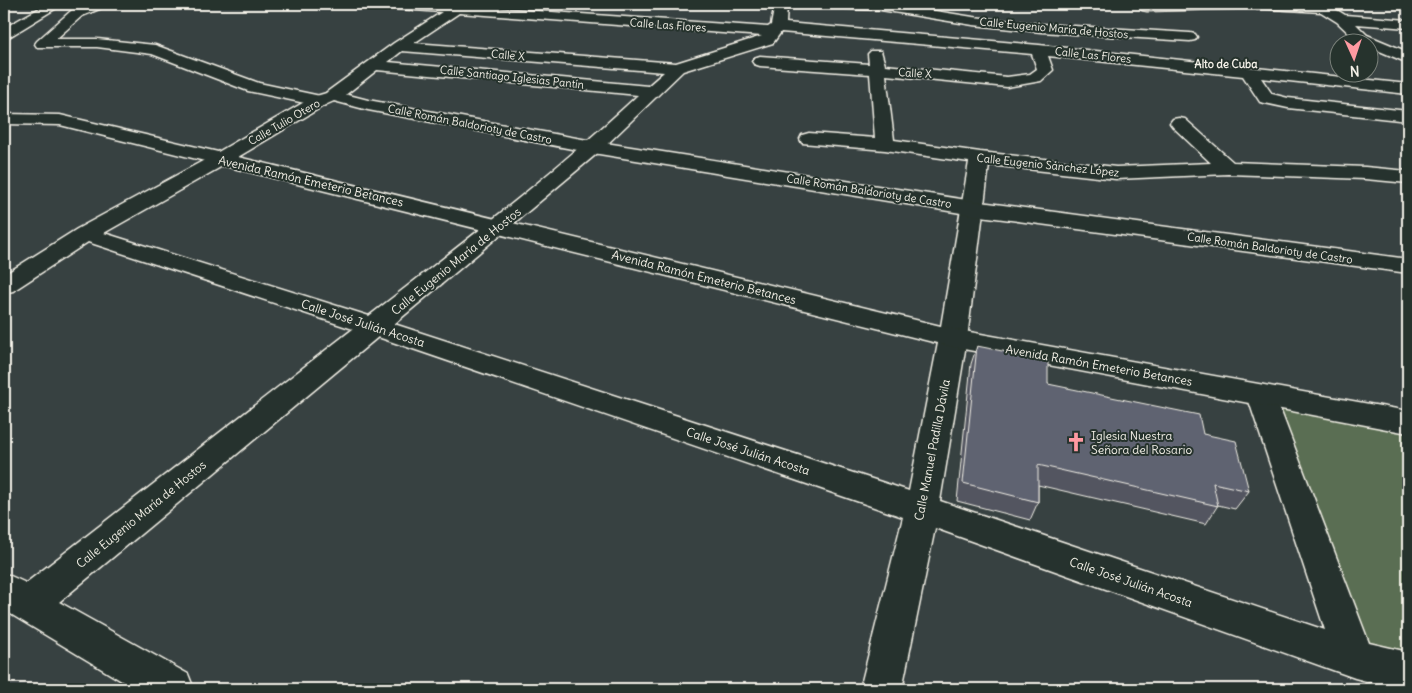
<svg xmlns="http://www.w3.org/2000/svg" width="1412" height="693" viewBox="0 0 1412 693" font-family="Delius,sans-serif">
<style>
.green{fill:#5a6e52;stroke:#a7b09d}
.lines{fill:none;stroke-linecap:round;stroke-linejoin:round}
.street-casing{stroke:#f4f1e8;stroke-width:3}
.secondary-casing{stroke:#f4f1e8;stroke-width:3}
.street{fill:#26332d;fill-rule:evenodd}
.secondary{fill:#26332d;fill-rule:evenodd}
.wall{fill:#525561;stroke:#f4f1e8}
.building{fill:#5f6371;stroke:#f4f1e8}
.labels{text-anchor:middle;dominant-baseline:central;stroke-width:4;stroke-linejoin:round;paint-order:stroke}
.far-street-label{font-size:11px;fill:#f4f1e8;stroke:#26332d}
.far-neighbourhood-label{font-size:11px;font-weight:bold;fill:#f4f1e8;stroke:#26332d}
.street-label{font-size:12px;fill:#f4f1e8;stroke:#26332d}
.poi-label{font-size:12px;fill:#f4f1e8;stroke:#26332d;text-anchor:start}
</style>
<rect width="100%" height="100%" fill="#374141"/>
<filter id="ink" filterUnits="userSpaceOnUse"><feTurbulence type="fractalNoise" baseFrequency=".02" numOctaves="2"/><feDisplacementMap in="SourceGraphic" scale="10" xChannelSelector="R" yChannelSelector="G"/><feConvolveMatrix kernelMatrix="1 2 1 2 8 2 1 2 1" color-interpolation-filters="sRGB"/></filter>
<g filter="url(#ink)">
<path class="green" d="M1275 401 1408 426V653L1358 641Z"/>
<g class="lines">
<defs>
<g id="street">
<path d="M88 4H106L104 7 82 16 56 39H97L155 45 259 83 325 97 328 101 325 105 319 106 248 91 152 54 97 47H37L35 44 37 41 72 10Z"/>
<path d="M379 4H438L768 27 771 25 775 4H787L786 23 1039 45 1408 84V94L1261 78 1272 94 1288 98 1408 111V121L1288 108 1260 102 1243 76 1048 56 1053 70 1041 81 1007 87 886 75 894 140 980 152 1116 167 1211 163 1173 127 1170 123 1173 119 1179 118 1185 119 1233 162 1365 167 1408 171V183L1365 179 1228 174 1116 179 989 165 967 338 940 501 1325 630 1247 395 1252 388 1262 385 1272 388 1369 643 1408 652V689H1397L1355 678 935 528 902 689H860L903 517 378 337 59 602 188 674 194 689H135L4 610V573L26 583 353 329 88 242 13 291 4 293V275L77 229 212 156 219 154 226 156 229 160 226 164 104 233 369 316C461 245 553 174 638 95L377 70 339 100 333 101 327 100 324 96 327 92 394 43 442 12 386 8ZM459 13 762 36 676 63 414 43ZM781 32 1032 54 1037 69 1030 74 1007 77 885 65 881 51H871L868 54 869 64 760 56 754 58 752 61 754 64 760 66 870 74 875 138 809 133 802 135 800 139 802 143 885 150 969 162 939 338 909 491 394 324 600 151 683 71 773 43ZM402 51 664 72 648 86 388 62Z"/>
<path d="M823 4H892L973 17 1041 24 1190 33 1195 34 1197 37 1195 40 1190 41 1041 32 973 25 881 10 830 8Z"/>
<path d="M1142 4H1321L1329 5 1345 15 1408 20V28L1356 24 1367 35 1408 52V63L1370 47V42L1357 41 1337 22 1321 12 1257 8 1147 11 1142 10 1140 7Z"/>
</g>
<g id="secondary">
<path d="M47 4H63L9 37 4 38V28Z"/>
<path d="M333 91 368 100 593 141 973 201 1408 259V273L973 215 593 153 368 110 334 101 325 105 238 157 953 329 1408 411V433L953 347 60 125 4 124V114L60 115 218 152 313 97Z"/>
</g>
</defs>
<use href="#street" class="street-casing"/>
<use href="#secondary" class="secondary-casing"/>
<use href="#street" class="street"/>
<use href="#secondary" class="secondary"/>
</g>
<path class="wall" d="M977 346 1048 384 1203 434 1249 491 1235 509 1218 505 1206 524 1038 485V502L1030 520 957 501 971 364Z"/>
<path class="building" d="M977 346 1048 360V384L1199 415 1203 434 1236 441 1249 491 1213 483 1218 506 1038 465V502L963 483Z"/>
</g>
<defs>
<symbol id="church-bare" viewBox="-9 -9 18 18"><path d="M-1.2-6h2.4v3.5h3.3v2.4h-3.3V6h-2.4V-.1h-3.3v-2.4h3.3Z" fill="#ff9aa2" stroke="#26332d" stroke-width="2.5" paint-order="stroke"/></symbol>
</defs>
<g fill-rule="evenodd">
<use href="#church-bare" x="1062" y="428" width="28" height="28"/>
</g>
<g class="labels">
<g class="far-street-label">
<text transform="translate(668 25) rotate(4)">Calle Las Flores</text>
<text transform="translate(1054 28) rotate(5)">Calle Eugenio María de Hostos</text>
<text transform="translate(508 55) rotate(5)">Calle X</text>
<text transform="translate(1093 55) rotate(6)">Calle Las Flores</text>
<text transform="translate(915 73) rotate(3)">Calle X</text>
<text transform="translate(512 77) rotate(6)">Calle Santiago Iglesias Pantín</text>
<text transform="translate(284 122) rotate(-30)">Calle Tulio Otero</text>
<text transform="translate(470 124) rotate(11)">Calle Román Baldorioty de Castro</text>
<text transform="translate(1048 165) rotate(6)">Calle Eugenio Sánchez López</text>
<text transform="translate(869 191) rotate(9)">Calle Román Baldorioty de Castro</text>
<text transform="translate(1270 248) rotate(8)">Calle Román Baldorioty de Castro</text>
</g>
<g class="far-neighbourhood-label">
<text x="1226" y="64">Alto de Cuba</text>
</g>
<g class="street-label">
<text transform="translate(311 181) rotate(13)">Avenida Ramón Emeterio Betances</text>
<text transform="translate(456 261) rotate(-39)">Calle Eugenio María de Hostos</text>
<text transform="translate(704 277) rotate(14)">Avenida Ramón Emeterio Betances</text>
<text transform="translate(363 323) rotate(18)">Calle José Julián Acosta</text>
<text transform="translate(1099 365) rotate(10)">Avenida Ramón Emeterio Betances</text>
<text transform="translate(932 450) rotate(-79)">Calle Manuel Padilla Dávila</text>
<text transform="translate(748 451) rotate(18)">Calle José Julián Acosta</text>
<text transform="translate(141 514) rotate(-39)">Calle Eugenio María de Hostos</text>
<text transform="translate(1131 582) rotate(19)">Calle José Julián Acosta</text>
</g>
<g class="poi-label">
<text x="1091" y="435">Iglesia Nuestra<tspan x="1091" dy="14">Señora del Rosario</tspan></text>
</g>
</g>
<rect width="1412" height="693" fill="none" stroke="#26332d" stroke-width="20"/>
<rect x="10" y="10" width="1392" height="673" fill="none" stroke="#f4f1e8" stroke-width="2" filter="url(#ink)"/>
<g transform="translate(1354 58) rotate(177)"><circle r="24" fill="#26332d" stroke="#787f78"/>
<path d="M0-4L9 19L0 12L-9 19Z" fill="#ff9aa2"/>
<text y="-8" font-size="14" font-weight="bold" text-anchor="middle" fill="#f4f1e8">N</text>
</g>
</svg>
